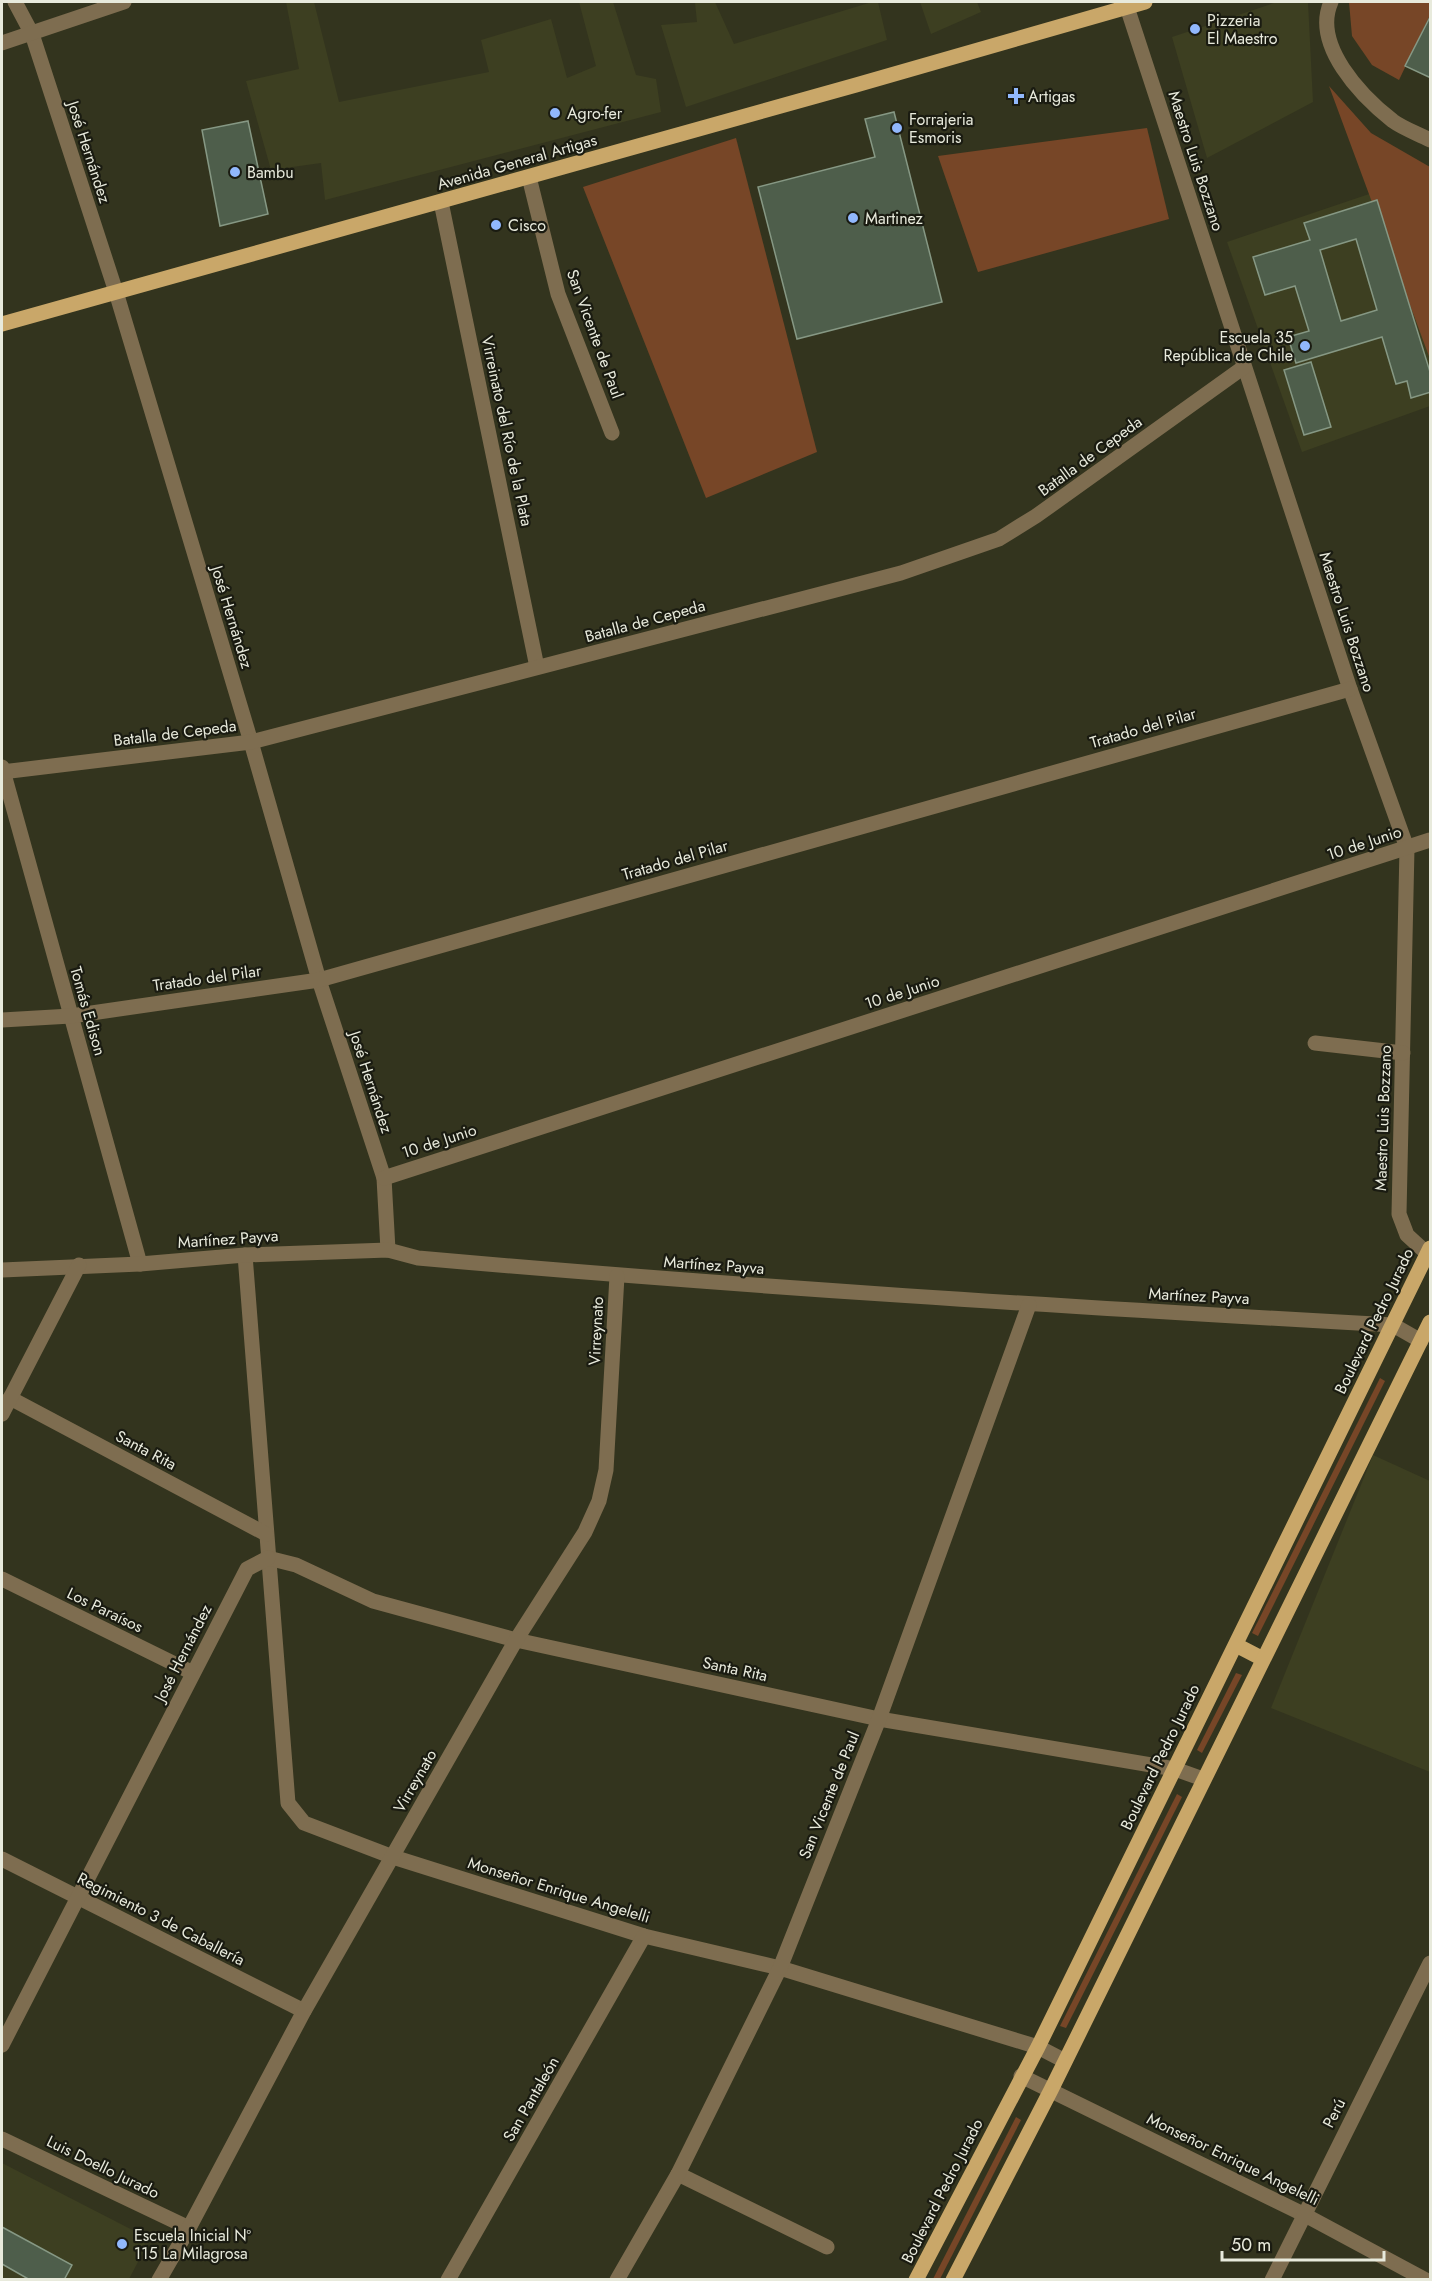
<svg xmlns="http://www.w3.org/2000/svg" width="1432" height="2281" viewBox="0 0 1432 2281" font-family="Jost,sans-serif">
<style>
.built{fill:#3d3f21}
.green{fill:#774627}
.building{fill:#4e5e4b;stroke:#869884;stroke-width:1.5;fill-rule:evenodd}
.lines{fill:none;stroke-linecap:round;stroke-linejoin:round}
.minor{stroke:#7e6d50;stroke-width:15}
.major{stroke:#c9a769;stroke-width:15}
.poi-dot{fill:#91b8fd;stroke:#1a1b11;stroke-width:2}
.labels{text-anchor:middle;dominant-baseline:central;stroke-width:4.5;stroke-linejoin:round;paint-order:stroke}
.poi-label{font-size:16px;fill:#e8eadc;stroke:#1a1b11;text-anchor:start}
.street-label{font-size:16px;fill:#e8eadc;stroke:#1a1b11}
</style>
<rect width="100%" height="100%" fill="#33341e"/>
<g class="built">
<path d="M286 2H314L339 102 489 72 481 40 551 19 567 78 596 66 579 2H613L636 75 656 79 661 112 325 200 321 163 271 170 246 81 299 69Z"/>
<path d="M701 2H715L734 44 872 2H878L887 40 686 107 661 25 697 22 695 3Z"/>
<path d="M920 2H977L981 12 931 34Z"/>
<path d="M1277 2H1308L1313 102 1207 158 1172 37Z"/>
<path d="M1381 190 1430 325V406L1302 452 1227 242Z"/>
<path d="M1373 1455 1430 1481V1772L1271 1708Z"/>
<path d="M2 2163 150 2239 129 2279H2Z"/>
</g>
<g class="green">
<path d="M1349 2H1430V15L1399 80 1372 65 1352 36Z"/>
<path d="M1329 86 1371 133 1430 167V359Z"/>
<path d="M1147 128 1169 219 978 272 938 156Z"/>
<path d="M736 138 817 452 706 498 583 187Z"/>
<path d="M1380 1378 1385 1381 1258 1636 1252 1633Z"/>
<path d="M1236 1673 1242 1675 1202 1753 1197 1750Z"/>
<path d="M1177 1794 1182 1797 1066 2028 1060 2026Z"/>
<path d="M1016 2117 1021 2120 940 2279H933Z"/>
</g>
<g class="building">
<path d="M1431 15V78L1405 66Z"/>
<path d="M894 112 942 302 797 339 758 187 875 157 865 119Z"/>
<path d="M248 121 268 214 220 226 202 130Z"/>
<path d="M1377 200 1431 375V392L1411 398 1407 381 1396 384 1382 337 1296 363 1288 337 1309 331 1295 286 1265 295 1253 257 1310 240 1304 223ZM1356 239 1377 310 1341 321 1320 250Z"/>
<path d="M1311 362 1331 427 1304 435 1284 370Z"/>
<path d="M2 2227 72 2265 64 2280H30L2 2264Z"/>
</g>
<g class="lines">
<g class="minor">
<path d="M15 2 32 34 116 292 251 742 319 980 384 1178 388 1250"/>
<path d="M1331 2C1312 45 1361 96 1393 121 1404 129 1419 134 1430 140"/>
<path d="M1127 7 1350 689 1407 848 1399 1214 1407 1235 1430 1256"/>
<path d="M2 43 124 2"/>
<path d="M529 177 558 294 612 433"/>
<path d="M441 202 537 667"/>
<path d="M2 767 140 1264"/>
<path d="M2 772 251 742 901 573 999 539 1036 516 1244 367"/>
<path d="M2 1020 71 1016 319 980 1350 689"/>
<path d="M1315 1043 1403 1053"/>
<path d="M384 1178 1430 840"/>
<path d="M245 1255 288 1803 304 1823 393 1857 644 1936 780 1968 1038 2047 1065 2061"/>
<path d="M2 1270 140 1264 245 1255 388 1250 418 1258C743 1287 1068 1307 1393 1325L1421 1341"/>
<path d="M10 1398 266 1534"/>
<path d="M2 1414 79 1265"/>
<path d="M268 1558 296 1565 373 1601 516 1640 879 1719 1175 1769 1203 1779"/>
<path d="M2 1579 193 1673"/>
<path d="M2 1859 304 2011"/>
<path d="M2 2045 247 1569 268 1558"/>
<path d="M1021 2076 1303 2214 1426 2280"/>
<path d="M2 2139 189 2228"/>
<path d="M678 2174 827 2247"/>
<path d="M159 2280 189 2228 304 2011 516 1640 585 1532 599 1501 606 1470 617 1276"/>
<path d="M448 2280 644 1936"/>
<path d="M617 2280 678 2174 780 1968 879 1719 1029 1305"/>
<path d="M1272 2280 1430 1963"/>
</g>
<g class="major">
<path d="M2 324 856 85 1145 2"/>
<path d="M1236 1645 1263 1659"/>
<path d="M916 2280 1038 2047 1430 1248"/>
<path d="M953 2280 1051 2090 1430 1322"/>
</g>
</g>
<g class="poi-dot">
<circle cx="1195" cy="29" r="6"/>
<path d="M1013 87h6v6h6v6h-6v6h-6v-6h-6v-6h6z"/>
<circle cx="555" cy="113" r="6"/>
<circle cx="897" cy="128" r="6"/>
<circle cx="235" cy="172" r="6"/>
<circle cx="853" cy="218" r="6"/>
<circle cx="496" cy="225" r="6"/>
<circle cx="1305" cy="346" r="6"/>
<circle cx="122" cy="2244" r="6"/>
</g>
<g class="labels">
<g class="poi-label">
<text x="1207" y="20">Pizzeria<tspan x="1207" dy="18">El Maestro</tspan></text>
<text x="1028" y="96">Artigas</text>
<text x="567" y="113">Agro-fer</text>
<text x="909" y="119">Forrajeria<tspan x="909" dy="18">Esmoris</tspan></text>
<text x="247" y="172">Bambu</text>
<text x="865" y="218">Martinez</text>
<text x="508" y="225">Cisco</text>
<text x="1293" y="337" text-anchor="end">Escuela 35<tspan x="1293" dy="18">República de Chile</tspan></text>
<text x="134" y="2235">Escuela Inicial Nº<tspan x="134" dy="18">115 La Milagrosa</tspan></text>
</g>
<g class="street-label">
<text transform="translate(89 152) rotate(72)">José Hernández</text>
<text transform="translate(1196 161) rotate(72)">Maestro Luis Bozzano</text>
<text transform="translate(517 162) rotate(-16)">Avenida General Artigas</text>
<text transform="translate(595 334) rotate(70)">San Vicente de Paul</text>
<text transform="translate(507 431) rotate(78)">Virreinato del Río de la Plata</text>
<text transform="translate(1090 456) rotate(-36)">Batalla de Cepeda</text>
<text transform="translate(232 617) rotate(73)">José Hernández</text>
<text transform="translate(645 621) rotate(-15)">Batalla de Cepeda</text>
<text transform="translate(1347 622) rotate(72)">Maestro Luis Bozzano</text>
<text transform="translate(1143 728) rotate(-16)">Tratado del Pilar</text>
<text transform="translate(175 733) rotate(-7)">Batalla de Cepeda</text>
<text transform="translate(1364 843) rotate(-18)">10 de Junio</text>
<text transform="translate(675 860) rotate(-16)">Tratado del Pilar</text>
<text transform="translate(207 978) rotate(-8)">Tratado del Pilar</text>
<text transform="translate(902 992) rotate(-18)">10 de Junio</text>
<text transform="translate(88 1011) rotate(74)">Tomás Edison</text>
<text transform="translate(371 1082) rotate(72)">José Hernández</text>
<text transform="translate(1383 1118) rotate(-88)">Maestro Luis Bozzano</text>
<text transform="translate(439 1141) rotate(-18)">10 de Junio</text>
<text transform="translate(228 1239) rotate(-4)">Martínez Payva</text>
<text transform="translate(714 1265) rotate(4)">Martínez Payva</text>
<text transform="translate(1199 1296) rotate(3)">Martínez Payva</text>
<text transform="translate(1374 1321) rotate(-64)">Boulevard Pedro Jurado</text>
<text transform="translate(596 1331) rotate(-87)">Virreynato</text>
<text transform="translate(146 1450) rotate(28)">Santa Rita</text>
<text transform="translate(105 1610) rotate(26)">Los Paraísos</text>
<text transform="translate(183 1653) rotate(-63)">José Hernández</text>
<text transform="translate(735 1669) rotate(12)">Santa Rita</text>
<text transform="translate(1160 1757) rotate(-64)">Boulevard Pedro Jurado</text>
<text transform="translate(415 1781) rotate(-60)">Virreynato</text>
<text transform="translate(829 1795) rotate(-68)">San Vicente de Paul</text>
<text transform="translate(559 1890) rotate(17)">Monseñor Enrique Angelelli</text>
<text transform="translate(161 1919) rotate(27)">Regimiento 3 de Caballería</text>
<text transform="translate(531 2099) rotate(-60)">San Pantaleón</text>
<text transform="translate(1334 2113) rotate(-63)">Perú</text>
<text transform="translate(1233 2159) rotate(26)">Monseñor Enrique Angelelli</text>
<text transform="translate(103 2167) rotate(26)">Luis Doello Jurado</text>
<text transform="translate(942 2191) rotate(-63)">Boulevard Pedro Jurado</text>
</g>
</g>
<rect width="1432" height="2281" fill="none" stroke="#e8eadc" stroke-width="6"/>
<path d="M1222 2251v9h162v-9" fill="none" stroke="#e8eadc" stroke-width="3"/>
<text x="1231" y="2251" font-size="18" fill="#e8eadc" stroke="#1a1b11" stroke-width="4.5" paint-order="stroke">50 m</text>
</svg>
